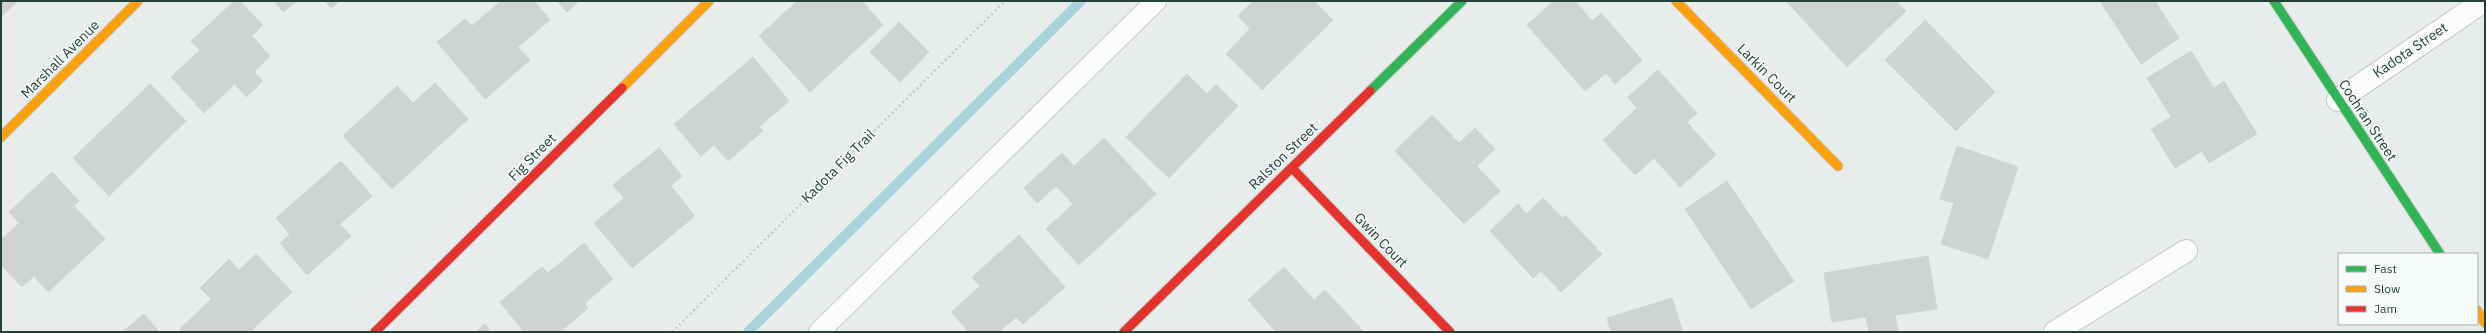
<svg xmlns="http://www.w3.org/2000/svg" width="2486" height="333" viewBox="0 0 2486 333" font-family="'IBM Plex Sans',sans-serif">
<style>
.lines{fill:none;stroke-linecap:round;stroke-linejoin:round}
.stream{stroke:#a9d4db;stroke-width:10}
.building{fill:#cfd4d2;stroke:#d1d6d4}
.lane-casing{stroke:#c5cac8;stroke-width:22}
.street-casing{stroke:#c5cac8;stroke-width:24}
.fast-casing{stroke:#c3cbc8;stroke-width:11}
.slow-casing{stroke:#c3cbc8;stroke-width:11}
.jam-casing{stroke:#c3cbc8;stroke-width:11}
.path{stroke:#c3ccca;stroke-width:2.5;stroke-dasharray:2 3;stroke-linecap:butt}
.lane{stroke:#fcfcfc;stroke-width:20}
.street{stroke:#fcfcfc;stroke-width:22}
.fast{stroke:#30b455;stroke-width:9}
.slow{stroke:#ff9f0a;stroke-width:9}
.jam{stroke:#e5322d;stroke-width:9}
.labels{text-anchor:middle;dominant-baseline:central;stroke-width:3;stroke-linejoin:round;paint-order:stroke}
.street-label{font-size:14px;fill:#24423a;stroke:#f7fbf9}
</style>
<rect width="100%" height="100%" fill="#e8edeb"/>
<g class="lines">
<path class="stream" d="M748 332 1081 1"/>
</g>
<g class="building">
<path d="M1 1H18L1 17Z"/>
<path d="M234 1H240L263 25 252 36 270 56 254 72 263 81 246 97 235 84 204 113 171 77 200 50 191 41Z"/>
<path d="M274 1H297L283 12Z"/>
<path d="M325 1H340L331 8Z"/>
<path d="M501 1H534L550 20 518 47 530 60 485 99 437 42 465 19 472 26Z"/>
<path d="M557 1H579L567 12Z"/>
<path d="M797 1H862L883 25 810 92 759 36Z"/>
<path d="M1253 1H1314L1333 20 1262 90 1226 54 1250 29 1238 16Z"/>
<path d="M1554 1H1575L1592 21 1601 13 1642 60 1615 84 1606 73 1585 91 1527 25Z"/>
<path d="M1786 1H1896L1906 11 1847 67Z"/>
<path d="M2100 1H2155L2179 38 2141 64Z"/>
<path d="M1925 20 1995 92 1956 131 1885 60Z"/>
<path d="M899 22 929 52 900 82 870 52Z"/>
<path d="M2191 51 2214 88 2224 81 2257 134 2209 163 2202 151 2175 168 2151 129 2171 117 2147 78Z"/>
<path d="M753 57 789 101 759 127 763 131 728 161 714 145 701 156 674 124Z"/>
<path d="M1658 70 1697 113 1687 122 1716 155 1680 187 1654 158 1635 175 1603 140 1637 108 1628 97Z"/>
<path d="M1187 74 1207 94 1216 84 1238 106 1169 178 1126 137Z"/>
<path d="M435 83 468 119 392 189 343 136 397 86 413 103Z"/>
<path d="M150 84 186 121 109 196 73 158Z"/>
<path d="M1432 115 1459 143 1475 128 1495 149 1477 166 1500 191 1464 224 1395 151Z"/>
<path d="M1104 138 1156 194 1079 265 1046 229 1073 204 1056 186 1037 203 1024 188 1062 153 1074 166Z"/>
<path d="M1957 146 2018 167 1988 259 1941 244 1954 203 1940 199Z"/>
<path d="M659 148 682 176 671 186 695 216 632 268 594 223 624 198 613 185Z"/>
<path d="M341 161 372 196 340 224 351 236 307 275 280 243 290 235 276 218Z"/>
<path d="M52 172 79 201 74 206 105 239 48 292 34 276 22 287 1 265V240L19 223 9 212Z"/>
<path d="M1727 181 1794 281 1751 309 1685 209Z"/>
<path d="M1543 198 1562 218 1565 215 1602 254 1561 292 1541 271 1533 278 1490 231 1518 204 1526 214Z"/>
<path d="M1019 235 1065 287 1023 324 1016 317 999 332H969L951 312 980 286 972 277Z"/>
<path d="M584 243 613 279 585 303 588 308 560 332H524L500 302 542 267 548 273Z"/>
<path d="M256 254 292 292 250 332H182L180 329 211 299 200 288 229 259 239 270Z"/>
<path d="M1928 256 1937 309 1895 315 1898 331 1895 332H1869L1866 317 1832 322 1824 273Z"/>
<path d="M1284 267 1314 300 1325 290 1364 332H1276L1248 300Z"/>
<path d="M1672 298 1683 332H1611L1607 318Z"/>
<path d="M144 314 159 332H122Z"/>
<path d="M485 324 491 332H476Z"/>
</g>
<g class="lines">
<defs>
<path id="lane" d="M819 332 1156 1"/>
<g id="street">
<path d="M2338 100 2484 1"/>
<path d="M2055 332 2186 251"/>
</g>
<g id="fast">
<path d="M2274 1 2440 254"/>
<path d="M1370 91 1462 1"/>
</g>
<g id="slow">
<path d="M1676 1 1838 166"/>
<path d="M622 88 709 1"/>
<path d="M1 137 138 1"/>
<path d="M2477 310 2485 323"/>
</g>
<g id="jam">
<path d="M1292 168 1450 332"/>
<path d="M375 332 622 88"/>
<path d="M1124 332 1370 91"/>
</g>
</defs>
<use href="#lane" class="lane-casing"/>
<use href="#street" class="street-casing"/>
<use href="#fast" class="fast-casing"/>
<use href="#slow" class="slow-casing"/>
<use href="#jam" class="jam-casing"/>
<path class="path" d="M672 332 1005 1"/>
<use href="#lane" class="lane"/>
<use href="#street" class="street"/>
<use href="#fast" class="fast"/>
<use href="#slow" class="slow"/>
<use href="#jam" class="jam"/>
</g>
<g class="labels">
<g class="street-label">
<text transform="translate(2410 50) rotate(-34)">Kadota Street</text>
<text transform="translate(60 59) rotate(-45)">Marshall Avenue</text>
<text transform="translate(1767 73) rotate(45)">Larkin Court</text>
<text transform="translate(2368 120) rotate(57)">Cochran Street</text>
<text transform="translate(1283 156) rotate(-44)">Ralston Street</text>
<text transform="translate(532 157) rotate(-45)">Fig Street</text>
<text transform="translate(838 166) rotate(-45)">Kadota Fig Trail</text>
<text transform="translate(1381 240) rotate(46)">Gwin Court</text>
</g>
</g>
<rect width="2486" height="333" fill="none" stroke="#24423a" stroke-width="4"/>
<rect x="2338" y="253" width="140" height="72" fill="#f7fbf9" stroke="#a3b1ad"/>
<rect x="2346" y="266" width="20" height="6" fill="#30b455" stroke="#a3b1ad"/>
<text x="2374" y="273" font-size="12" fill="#24423a">Fast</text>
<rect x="2346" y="286" width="20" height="6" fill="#ff9f0a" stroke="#a3b1ad"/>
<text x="2374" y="293" font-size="12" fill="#24423a">Slow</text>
<rect x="2346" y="306" width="20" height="6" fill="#e5322d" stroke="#a3b1ad"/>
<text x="2374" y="313" font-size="12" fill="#24423a">Jam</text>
</svg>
